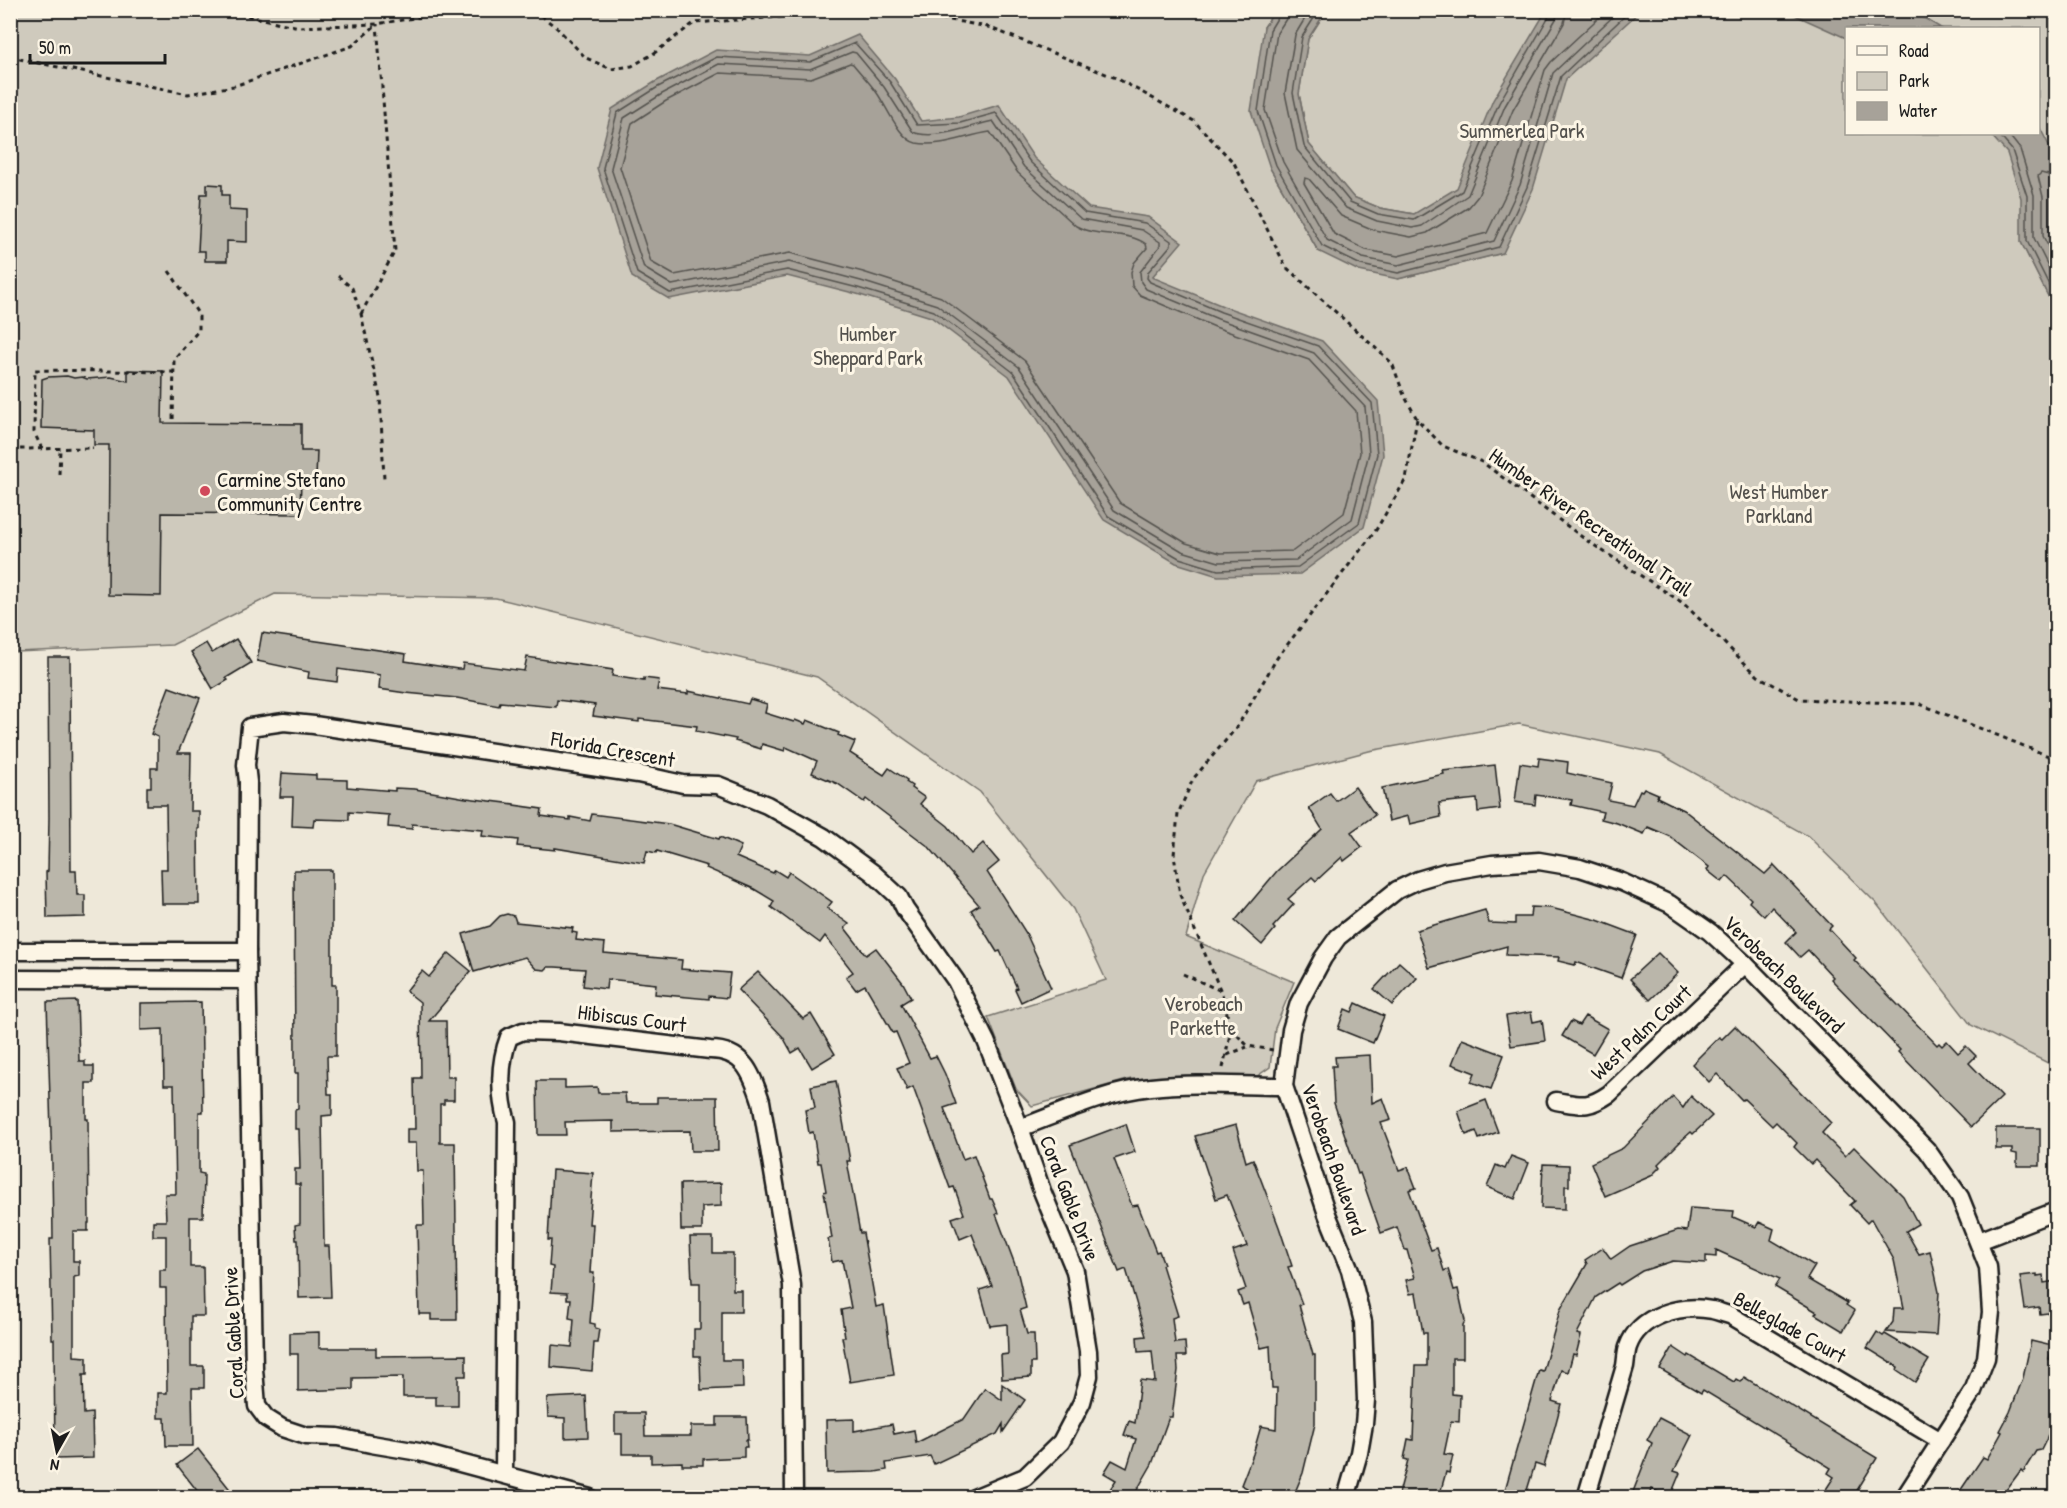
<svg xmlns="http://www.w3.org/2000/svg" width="2067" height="1508" viewBox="0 0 2067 1508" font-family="'Patrick Hand',sans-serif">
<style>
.green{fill:#cfcabd;stroke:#76736c;stroke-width:1.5;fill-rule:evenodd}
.water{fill:#a7a299;stroke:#6f6c67;stroke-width:1.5}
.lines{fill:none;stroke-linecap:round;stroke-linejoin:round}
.shore{stroke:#54524e;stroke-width:1.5}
.building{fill:#bab6aa;stroke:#1c1c1c;stroke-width:1.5}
.minor-casing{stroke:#1c1c1c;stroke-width:21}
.path{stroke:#1c1c1c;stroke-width:3;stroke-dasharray:4.5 4.5;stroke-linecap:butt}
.minor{stroke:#fcf5e5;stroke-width:16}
.poi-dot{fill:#d1495b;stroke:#fcf5e5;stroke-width:2}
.labels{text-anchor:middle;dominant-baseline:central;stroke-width:6;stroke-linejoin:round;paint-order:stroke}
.park-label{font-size:21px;fill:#52504c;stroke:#fcf5e5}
.poi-label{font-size:21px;fill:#1c1c1c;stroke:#fcf5e5;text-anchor:start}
.street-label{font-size:21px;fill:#1c1c1c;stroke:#fcf5e5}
</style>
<rect width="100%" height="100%" fill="#eee8d9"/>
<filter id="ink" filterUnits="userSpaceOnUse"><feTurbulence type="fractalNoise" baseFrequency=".0167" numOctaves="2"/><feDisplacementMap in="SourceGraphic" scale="12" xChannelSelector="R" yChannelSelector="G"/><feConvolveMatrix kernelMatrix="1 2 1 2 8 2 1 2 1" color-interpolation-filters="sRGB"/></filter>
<g filter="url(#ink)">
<path class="green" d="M10 11H1275L1264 27 1270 168 1318 251 1398 279 1502 253 1414 214 1380 208 1353 197 1309 144 1299 94 1308 39 1326 11H2056V192L2021 242 2056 312V1067L1971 1025 1876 903 1808 836 1660 754 1519 724 1369 751 1256 781 1204 873 1186 937 1294 982 1275 1028 1270 1067 1253 1079H1131L1032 1106 1016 1089 988 1017 1106 980 1073 909 980 792 817 677 496 598 275 594 172 645 16 652 10 348ZM1846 28H2038V134H1846Z"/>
<g class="water">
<path d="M1275 11H1326L1308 39 1299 94 1309 144 1353 197 1380 208 1414 214 1457 188 1493 100 1546 11H1640L1566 79 1533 189 1503 253 1398 279 1359 271 1318 251 1270 168 1251 111 1264 27Z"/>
<path d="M1786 11H1912L1941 28H1846V38Z"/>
<path d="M858 35 895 79 921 121 959 117 999 105 1034 158 1089 208 1148 217 1182 242 1152 277 1223 306 1322 341 1378 401 1383 455 1364 527 1300 574 1218 576 1176 563 1104 520 1009 376 931 317 857 294 787 276 669 299 632 277 597 168 612 109 655 82 716 50 810 56Z"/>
<path d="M2039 126 2056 159V312L2021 242V198L2007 153 1990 134H2038Z"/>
</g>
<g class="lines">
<g class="shore">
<path d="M1280 10 1279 15 1270 30 1258 111 1276 165 1322 246 1361 265 1398 273 1499 247 1527 187 1561 76 1631 10"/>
<path d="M1287 10 1286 19 1277 33 1265 110 1283 162 1327 240 1363 258 1398 265 1494 241 1520 185 1553 73 1620 10"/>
<path d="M1310 10 1295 35 1285 93 1297 150 1346 208 1377 221 1412 228 1422 226 1468 195 1505 106 1556 19 1558 10"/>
<path d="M1319 10 1302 37 1293 93 1304 146 1350 202 1378 214 1414 220 1462 191 1499 103 1549 16 1550 10"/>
<path d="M1567 10 1564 23 1513 110 1478 196 1469 207 1427 233 1411 237 1374 230 1341 216 1309 179 1305 178 1304 183 1334 234 1366 250 1398 256 1487 233 1512 181 1545 70 1551 62 1607 10"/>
<path d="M855 43 890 82 917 125 960 123 996 113 1030 162 1085 213 1145 223 1171 241V245L1148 272 1147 278 1150 282 1221 312 1318 346 1372 403 1377 454 1359 523 1298 567 1218 570 1179 558 1108 516 1013 372 934 311 858 288 787 270 670 293 637 273 603 168 617 113 658 87 717 57 810 62Z"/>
<path d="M852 52 856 53 884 87 913 132C935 141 972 125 993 121L1024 167 1081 219 1142 230 1160 242V246L1140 272 1141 282 1146 289 1218 319 1314 353 1365 407 1369 453 1352 519 1296 560 1219 562 1182 551 1114 510 1019 367 937 305 861 281 789 262 672 285 644 268 611 168 624 118 662 94 719 64 810 69Z"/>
<path d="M850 63 853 64C861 74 870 83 877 93 887 107 899 139 916 143 940 148 967 135 990 132L1018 173 1076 226C1097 238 1126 230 1146 244L1147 248 1134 263 1131 272 1132 286 1140 295 1215 327 1309 360 1356 411 1360 453 1344 513 1293 551 1220 553 1186 543 1120 503 1025 361 941 297 863 272 790 253 674 275 651 262 620 167 632 123 666 101 720 73 811 78Z"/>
<path d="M1998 134 2012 150 2027 196V241L2056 299"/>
<path d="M2008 134 2020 149 2034 195V238L2056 282"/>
<path d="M2056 177 2041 173 2038 176 2043 197V236L2056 262"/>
</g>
</g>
<g class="building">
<path d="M207 184 222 185V195H229V210L247 211V242L227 241V261H205V251H198L201 194H207Z"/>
<path d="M128 370 163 371 162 423 301 424V451H317L316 479H301L300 514 162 513 161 596 108 595 109 445H94V430L41 428 42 379 48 377 67 376 74 378 82 377 87 379 111 377 128 381Z"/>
<path d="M262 633 406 654 405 661 458 669H462L463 663 524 671 527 657 613 670 612 676 644 681V678L659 680 657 690 688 694V691L748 704 750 699 767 704 765 713 794 722 795 720 805 724 807 720 839 733 838 735 855 742 850 753 884 775 889 768 907 780 906 782 912 786 911 788 925 798 920 804 948 826 971 854 983 843 999 862 987 872 1026 933 1051 988 1021 1002 1015 989 1017 988 1000 951 997 952 971 910 979 905 929 847 866 799 864 802 838 784 812 773 817 761 786 747 785 751 762 744 761 749 735 741 736 739 696 731 697 726 639 719V722L593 716 595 705 557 700 556 707 500 702 499 706 457 698 406 693 379 689 380 675 338 669 337 682 308 678 309 672 257 661Z"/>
<path d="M236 639 251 663 226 678 228 680 213 689 191 652 206 643 212 653Z"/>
<path d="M48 657H70L71 871H76L77 895H85V917L47 918 46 872 48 871 49 818Z"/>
<path d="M169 687 200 698 178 753H191L190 811H199V829H198L199 904H162L161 869H167L166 805H147V787H151V768H158V737L151 734Z"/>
<path d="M1539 758 1568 762 1567 773 1612 783 1608 800 1633 805 1640 790 1642 791 1644 788 1658 794 1657 797 1685 811 1765 874 1774 865 1832 926 1829 929 1856 958 1854 960 1937 1045 1939 1043 1942 1046 1947 1041 1958 1053 1966 1046 1976 1056 1969 1063 2002 1097 1971 1127 1898 1052 1900 1050 1831 979 1833 977 1808 950 1800 957 1786 942 1796 932 1772 907 1764 916 1749 902 1751 899 1727 876 1722 882 1707 870 1709 867 1669 836 1648 827 1644 834 1617 823 1601 819 1603 812 1571 805 1572 800 1536 795 1535 805 1515 802 1520 763 1538 766Z"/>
<path d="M1495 765 1500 809 1478 812 1477 799 1439 803 1441 817 1410 824 1408 816 1389 821 1382 788 1444 774 1443 771Z"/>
<path d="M282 773 316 775V779L347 780V787L395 791V788L415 789 466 798 514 804V805L542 809 541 816 570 820V817L590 821 592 814 669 824 719 839 720 837 741 846 736 857 773 873 775 870 786 877 789 872 832 902 827 908 849 924 845 928 866 955 876 948 903 983 911 998 901 1004 930 1058 936 1056 945 1074 956 1104 944 1108 963 1159 974 1155 990 1199H992L998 1213 996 1214 1017 1270 1026 1308 1020 1310 1027 1334H1034L1035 1363H1031V1377L1002 1379 1001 1355 1008 1354 1007 1324 990 1326 980 1290 992 1286 972 1234 960 1239 952 1218 964 1214 954 1187 950 1188 913 1087 907 1090 897 1068 909 1063 896 1032 893 1033 865 985 856 990 846 977 853 972 825 936 820 943 771 907 774 901 754 889 706 868 707 866 657 851 656 853 647 851 644 863 555 848V850L517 846 518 840 482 836 483 830 412 824V829L388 827 389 815 349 812V820L314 819 313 827 292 826 293 797H280Z"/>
<path d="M1355 787 1375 815 1351 832 1362 847 1344 861 1342 857 1316 881 1312 877 1288 899 1294 904 1273 927 1275 929 1262 945 1235 921 1277 871 1322 829 1309 808 1330 793 1336 801Z"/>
<path d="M294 870H332V985H336V1056H327L328 1094H332V1115L322 1116 324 1246H329L331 1297 299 1298 298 1240H296L295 1225 300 1224V1184H295V1169H300L299 1129H295V1110L298 1109V1073H295V1058Z"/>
<path d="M1531 907 1551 908 1597 920 1637 935 1621 978 1576 962 1575 965 1558 961 1559 957 1506 955 1507 946 1429 968 1417 930 1485 910 1489 923 1515 924V917H1530Z"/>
<path d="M507 914 514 916 516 922 573 928 572 932 577 933 576 940 605 943 604 953 682 960 681 969 730 973 727 998 709 996V999L655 994 656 984 607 979 606 989 583 986 585 969 555 967H548L545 970 536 969 525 957 474 972 463 934 490 926 500 916Z"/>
<path d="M449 953 471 971 429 1021H446L447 1077H454V1100H444V1104H440V1143H455L457 1320H431V1314H419L417 1225H424L423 1171H417L416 1143H407V1129H415L414 1078H421L420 1002 406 991 422 971 429 977Z"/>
<path d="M1658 953 1678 973 1650 1000 1630 979Z"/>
<path d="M1399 962 1417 978 1392 1005 1374 989Z"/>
<path d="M758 972 803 1019 811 1014 835 1054 812 1068 800 1048 792 1053 783 1037 738 990Z"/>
<path d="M77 1001 79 1061H85V1066H94V1083H86V1119H88L89 1223H88V1231H73V1261H79V1276L74 1277V1356L87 1357V1375H83L84 1414 92 1413 93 1458 55 1459 54 1339H52L50 1239H53L52 1164 47 1002Z"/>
<path d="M201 1002 203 1112H199V1173L204 1174 203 1217H190V1267H203L204 1316H191V1366H204V1388H192L193 1446H166L165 1418H158V1393H167L166 1288H160V1270H166V1236H153V1221H166L165 1194H176L174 1085H164L163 1029 141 1030V1003Z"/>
<path d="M1356 1003 1384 1016 1373 1043 1338 1029 1345 1009 1352 1012Z"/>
<path d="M1531 1012 1533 1022 1542 1020 1545 1041 1511 1046 1506 1016Z"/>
<path d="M1585 1016 1608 1029 1593 1054 1562 1036 1571 1021 1579 1025Z"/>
<path d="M1735 1026 1831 1123 1822 1133 1845 1156 1854 1147 1903 1196 1918 1224 1906 1231 1919 1254 1930 1251 1939 1292 1936 1335 1886 1332 1893 1322 1894 1308H1904L1894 1260 1871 1219 1867 1223 1850 1205 1855 1201 1815 1160 1811 1164 1794 1147 1797 1143 1776 1122 1772 1126 1744 1099 1742 1100 1717 1074 1709 1082 1692 1064 1719 1037 1722 1039Z"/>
<path d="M1462 1039 1504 1055 1491 1089 1471 1082 1475 1073 1452 1064Z"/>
<path d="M1370 1055 1372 1103 1383 1098 1391 1120 1381 1123 1399 1170 1408 1167 1416 1188 1409 1190 1431 1250 1437 1248 1444 1271 1448 1269 1454 1290 1458 1289 1465 1321 1463 1325V1358H1452V1394L1460 1395 1459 1422 1451 1421 1444 1454 1453 1455 1449 1473 1446 1472 1439 1497H1398L1408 1460 1404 1459 1408 1439 1413 1440 1416 1366H1427V1333H1423L1416 1293 1410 1294 1406 1280 1415 1278 1407 1250H1405L1397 1227 1381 1233 1360 1173 1358 1174 1334 1103 1332 1066H1336L1335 1057Z"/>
<path d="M537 1081H565V1088L597 1087 598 1093H625L626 1103H657V1097H717L718 1151H691L690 1131 613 1132V1121L565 1122 566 1135H538Z"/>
<path d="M836 1081 850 1161H847L860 1233H863L876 1307 884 1305 894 1375 850 1382 842 1337H845L841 1310 851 1308 842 1260 832 1262 828 1239 832 1238 824 1192 826 1191 821 1163H818L813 1132 809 1133 805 1110 815 1108 811 1086Z"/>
<path d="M1691 1096 1712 1116 1693 1134 1691 1132 1682 1140 1658 1164 1660 1167 1651 1176 1605 1196 1591 1163 1623 1148 1673 1097 1683 1108Z"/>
<path d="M1486 1100 1498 1132 1479 1139 1476 1131 1466 1135 1458 1111Z"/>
<path d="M1126 1124 1135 1152 1114 1159 1132 1206 1138 1205 1156 1252 1159 1251 1164 1264 1162 1265 1178 1316 1172 1318 1175 1343 1185 1342 1186 1356H1177L1178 1370 1172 1417H1169L1152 1464 1133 1497H1105L1116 1480 1104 1473 1112 1460 1127 1468 1136 1439 1124 1435 1129 1421 1135 1423 1140 1380 1155 1382 1152 1351 1138 1352 1137 1337 1146 1336 1126 1269 1119 1272 1070 1145Z"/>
<path d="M1236 1125 1246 1162 1253 1159 1279 1227 1292 1266 1288 1267 1302 1304 1299 1305 1313 1355H1315V1424L1303 1473 1293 1497H1241L1247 1488 1241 1485 1253 1454 1261 1426 1276 1429 1277 1388H1272L1270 1346 1261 1348 1248 1303 1243 1305 1238 1292 1246 1289 1233 1251 1247 1246 1227 1195 1216 1199 1195 1136Z"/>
<path d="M1996 1128H2040V1166H2017V1154L2012 1153V1149H1996Z"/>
<path d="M1511 1156 1529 1163 1515 1199 1487 1187 1496 1165 1505 1169Z"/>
<path d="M1543 1164 1569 1165V1186H1565V1209L1541 1208Z"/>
<path d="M552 1170 593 1173 589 1224H593L590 1273H594L590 1323 595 1324V1328L599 1329 597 1343H594L592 1371 551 1367 552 1345 572 1347 574 1319 569 1318 571 1299H567V1293L551 1292 553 1267 549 1266 551 1240H548Z"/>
<path d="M721 1183V1206L702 1207V1230H681L680 1184Z"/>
<path d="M1690 1208 1734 1211 1733 1217 1756 1227 1759 1222 1774 1229 1771 1240 1815 1266 1807 1279 1848 1303 1846 1305 1855 1311 1843 1331 1815 1314 1817 1312 1775 1287 1780 1279 1716 1250V1257L1706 1256V1263L1673 1261 1642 1271 1620 1285 1618 1283 1596 1297 1577 1334 1581 1335 1576 1355 1573 1354 1568 1372 1561 1370 1552 1401 1561 1404 1544 1467 1535 1464 1525 1497H1503L1539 1370 1543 1371 1560 1310 1587 1264 1585 1260 1603 1248 1611 1259 1630 1246 1678 1230 1687 1231Z"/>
<path d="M690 1237H713V1253H733V1290H741V1312H722V1360H742L743 1388 701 1390 700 1356H694V1329H700V1283H692Z"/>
<path d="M2037 1274V1276L2043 1275 2044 1283 2056 1281V1312L2040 1314 2039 1307 2025 1309 2020 1276Z"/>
<path d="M319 1332V1348H376V1356L466 1355V1376H458V1406H436V1397H403V1377L353 1378V1389L298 1391V1354H290V1333Z"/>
<path d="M1877 1332 1883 1336 1885 1334 1929 1360 1915 1382 1897 1370 1898 1367 1867 1348Z"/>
<path d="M2031 1341 2052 1346 2049 1359 2056 1361V1414L2047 1438 2041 1450 2036 1451 2023 1472 2021 1470 2001 1497H1956L1983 1457 1987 1459 2002 1432 2000 1431 2010 1412 2023 1378Z"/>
<path d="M1673 1347 1688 1357 1689 1355 1734 1382 1736 1379 1741 1382 1744 1377 1877 1458 1856 1492 1854 1491 1849 1497H1821L1834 1477 1828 1473 1831 1468 1703 1390 1701 1393 1660 1369Z"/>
<path d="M1002 1384 1025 1400 1003 1432V1424L997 1434 934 1464 930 1456 886 1463 887 1470 875 1472 827 1473 826 1420 854 1419V1431L892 1424 894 1434 914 1430 916 1443 964 1419 985 1388 1002 1400Z"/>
<path d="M586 1396 588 1437 565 1438V1418L548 1417 547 1398Z"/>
<path d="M615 1413H644L645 1436H691V1426H717V1417H747L748 1440H746L747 1447H744V1457L703 1459V1465H682V1462L651 1463V1454H622V1434H615Z"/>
<path d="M1659 1418 1692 1435 1674 1471 1680 1473 1670 1497 1652 1489 1650 1497H1631L1652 1443 1647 1440Z"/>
<path d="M198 1449 236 1497H202L177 1465Z"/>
</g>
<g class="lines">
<defs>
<g id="minor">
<path d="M10 951H247"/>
<path d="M10 979 247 980"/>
<path d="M1556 1101C1581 1105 1587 1109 1609 1094L1745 964"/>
<path d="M1020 1128C1063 1112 1105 1092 1151 1087 1194 1082 1241 1086 1284 1086"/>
<path d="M1979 1241 2056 1211"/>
<path d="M504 1473 507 1122C499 1095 499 1063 509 1037L523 1031 559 1032 710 1050C743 1050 752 1073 761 1101L792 1285 794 1498"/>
<path d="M590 1498 419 1452 371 1444 338 1437 306 1436 282 1428 266 1418 257 1406 254 1369 247 951 248 782 246 765 250 727 284 722 314 725 638 774 683 784 718 785 767 805 824 837 873 873 899 897 905 909 956 981 986 1041 1020 1128 1042 1191 1075 1271 1088 1351 1089 1376 1082 1402 1061 1442 1025 1477 974 1498"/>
<path d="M1346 1498 1359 1453 1364 1424 1366 1400 1363 1322 1350 1270 1327 1214 1284 1086 1291 1030 1299 1003 1323 958 1338 937 1397 890 1418 880 1445 872 1492 864 1539 861 1580 868 1622 882 1670 904 1710 932 1745 964 1927 1150 1960 1197 1988 1267 1991 1312 1986 1358 1973 1391 1904 1498"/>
<path d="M1586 1498 1625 1366C1626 1360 1626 1353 1628 1347 1639 1315 1681 1304 1712 1310 1718 1311 1724 1314 1730 1315L1941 1441"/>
</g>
</defs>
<use href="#minor" class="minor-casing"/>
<g class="path">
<path d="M221 10 299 27 377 24 462 10"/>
<path d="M534 10 557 28 586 58 611 69 632 66 653 54 694 23 881 10"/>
<path d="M897 10 988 27 1116 78 1194 121 1234 163 1286 267 1392 363 1404 395 1417 419 1443 446 1482 462 1586 540 1683 603 1758 676 1799 699 1920 704 2056 759"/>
<path d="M10 57 188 94 234 86 352 46 377 24"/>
<path d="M169 271 199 315V330L174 359 173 423"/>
<path d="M338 276 352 288 361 314 380 397 384 479"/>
<path d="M361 314 395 251 377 24"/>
<path d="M20 449 93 448"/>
<path d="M42 449 34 432 35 370 173 372"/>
<path d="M59 474 60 449"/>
<path d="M1183 974 1219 990"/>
<path d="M1273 1050 1248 1046 1231 1029 1222 994 1180 895 1174 855 1178 814 1193 779 1237 727 1277 658 1376 530 1406 479 1417 419"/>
<path d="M1227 1055 1247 1047"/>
<path d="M1223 1068 1231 1029"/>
</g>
<use href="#minor" class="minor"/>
</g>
</g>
<circle class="poi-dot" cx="205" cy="491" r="6"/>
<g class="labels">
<g class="park-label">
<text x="1522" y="130">Summerlea Park</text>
<text x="868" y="333">Humber<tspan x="868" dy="24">Sheppard Park</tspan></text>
<text x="1779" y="491">West Humber<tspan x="1779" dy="24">Parkland</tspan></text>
<text x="1203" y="1003">Verobeach<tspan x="1203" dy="24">Parkette</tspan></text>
</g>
<g class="poi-label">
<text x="217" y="479">Carmine Stefano<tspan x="217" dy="24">Community Centre</tspan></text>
</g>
<g class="street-label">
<text transform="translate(1591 522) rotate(35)">Humber River Recreational Trail</text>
<text transform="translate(613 749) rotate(10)">Florida Crescent</text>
<text transform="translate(1784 974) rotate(44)">Verobeach Boulevard</text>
<text transform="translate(632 1018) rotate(7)">Hibiscus Court</text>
<text transform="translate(1641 1032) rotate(-43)">West Palm Court</text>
<text transform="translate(1334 1159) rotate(71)">Verobeach Boulevard</text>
<text transform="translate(1070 1198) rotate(69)">Coral Gable Drive</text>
<text transform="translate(1790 1327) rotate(29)">Belleglade Court</text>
<text transform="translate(233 1333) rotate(-93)">Coral Gable Drive</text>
</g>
</g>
<rect width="2067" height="1508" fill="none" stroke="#fcf5e5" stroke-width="36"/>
<rect x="18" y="18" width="2031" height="1472" fill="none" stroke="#1c1c1c" stroke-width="2" filter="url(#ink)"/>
<rect x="1845" y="27" width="195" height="108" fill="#fcf5e5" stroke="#a29e95" stroke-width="1.5"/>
<rect x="1857" y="46" width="30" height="9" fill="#fcf5e5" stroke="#a29e95" stroke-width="1.5"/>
<text x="1899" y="57" font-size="18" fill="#1c1c1c">Road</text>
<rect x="1857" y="72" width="30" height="18" fill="#cfcabd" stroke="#a29e95" stroke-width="1.5"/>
<text x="1899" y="87" font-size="18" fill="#1c1c1c">Park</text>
<rect x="1857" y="102" width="30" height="18" fill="#a7a299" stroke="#a29e95" stroke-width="1.5"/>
<text x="1899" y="117" font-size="18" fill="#1c1c1c">Water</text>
<g transform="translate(57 1451) rotate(189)" stroke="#fcf5e5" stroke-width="4.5" paint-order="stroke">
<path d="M0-4.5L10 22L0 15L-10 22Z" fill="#1c1c1c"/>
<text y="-9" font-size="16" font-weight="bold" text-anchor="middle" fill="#1c1c1c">N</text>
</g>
<path d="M30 54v9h135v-9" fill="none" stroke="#1c1c1c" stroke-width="3"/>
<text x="39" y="54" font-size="18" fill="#1c1c1c" stroke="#fcf5e5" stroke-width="4.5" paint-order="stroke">50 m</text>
</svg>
